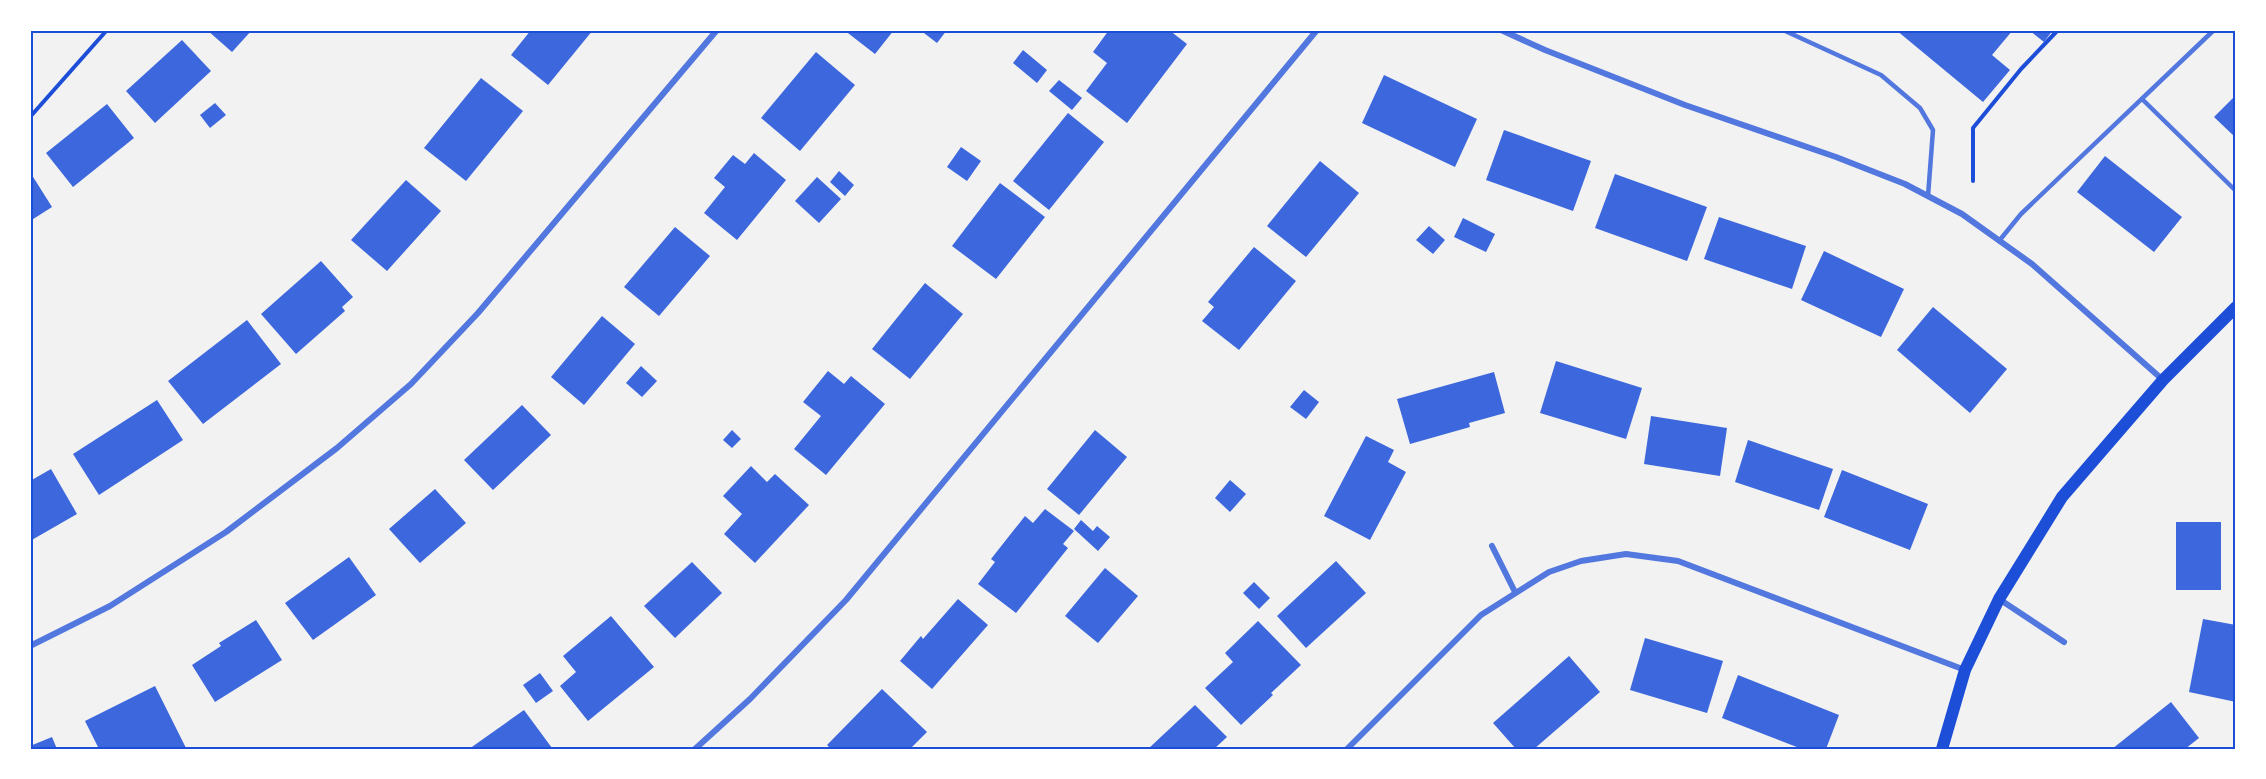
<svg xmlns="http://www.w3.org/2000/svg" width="2266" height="779" viewBox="0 0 2266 779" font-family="'PT Serif',serif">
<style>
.building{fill:#3d67dc}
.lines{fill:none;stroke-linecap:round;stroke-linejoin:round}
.path{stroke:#1d4ed8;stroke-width:4}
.service{stroke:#5277de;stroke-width:4.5}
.minor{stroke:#5277de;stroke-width:6}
.secondary{stroke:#1d4ed8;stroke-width:12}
.neatline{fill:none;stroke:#1d4ed8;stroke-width:2}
</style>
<rect width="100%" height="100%" fill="#f2f2f2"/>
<g class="building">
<path d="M207 30H252L232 52Z"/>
<path d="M531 30H593L548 85 511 55Z"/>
<path d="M844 30H894L875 54Z"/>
<path d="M920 30H947L937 43Z"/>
<path d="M1109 30H1169L1187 44 1127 123 1086 91 1107 63 1093 52Z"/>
<path d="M1896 30H2013L1992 55 2010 70 1983 102Z"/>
<path d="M2029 30H2053L2044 42Z"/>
<path d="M182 40 211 71 155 123 126 91Z"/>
<path d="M1023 50 1047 70 1037 83 1013 63Z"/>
<path d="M816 52 855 85 800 151 761 118Z"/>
<path d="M1384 75 1477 119 1455 167 1362 123Z"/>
<path d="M481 78 523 111 466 181 424 148Z"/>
<path d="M1059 80 1082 98 1072 110 1049 91Z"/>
<path d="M2236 95V138L2214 117Z"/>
<path d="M215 103 226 115 210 128 200 115Z"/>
<path d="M107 104 134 138 73 187 46 153Z"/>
<path d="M1068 113 1104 142 1049 210 1013 181Z"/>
<path d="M1504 130 1591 161 1573 211 1486 180Z"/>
<path d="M961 147 981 161 967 181 947 167Z"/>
<path d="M754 153 786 180 737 240 704 213 725 187 714 178 733 155 745 164Z"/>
<path d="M2105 156 2182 217 2154 252 2077 192Z"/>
<path d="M1320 161 1359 193 1306 257 1267 226Z"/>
<path d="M839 171 854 185 845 196 830 182Z"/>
<path d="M30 172 52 207 30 221Z"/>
<path d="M1615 174 1707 207 1687 261 1595 228Z"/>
<path d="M817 177 841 199 819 223 795 201Z"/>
<path d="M406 180 441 211 387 271 351 240Z"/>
<path d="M1000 183 1045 217 996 279 952 246Z"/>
<path d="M1719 217 1806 246 1792 289 1704 259Z"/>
<path d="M1463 218 1495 234 1486 252 1454 237Z"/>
<path d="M1429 226 1445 240 1433 254 1416 240Z"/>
<path d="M675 227 710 256 659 316 624 287Z"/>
<path d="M1254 247 1296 281 1239 350 1202 321 1214 307 1208 302Z"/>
<path d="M1824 251 1904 289 1881 337 1801 300Z"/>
<path d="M321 261 353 297 342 307 345 311 296 354 261 314Z"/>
<path d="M925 283 963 314 910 379 872 349Z"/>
<path d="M1933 307 2007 369 1970 413 1897 350Z"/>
<path d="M602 316 635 344 584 405 551 377Z"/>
<path d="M247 320 281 364 203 424 168 381Z"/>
<path d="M1556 361 1642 388 1626 439 1540 413Z"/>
<path d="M641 366 657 381 642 397 626 383Z"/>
<path d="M828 371 844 384 851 376 885 404 826 475 794 449 821 416 803 402Z"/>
<path d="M1494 372 1505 413 1469 423 1470 427 1410 444 1397 399Z"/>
<path d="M1304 390 1319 402 1306 419 1290 407Z"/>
<path d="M157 400 183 440 99 495 73 454Z"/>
<path d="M522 405 551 435 493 490 464 460Z"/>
<path d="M1651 416 1727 428 1720 476 1644 464Z"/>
<path d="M732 430 741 439 732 448 723 440Z"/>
<path d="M1095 430 1127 457 1079 515 1047 489Z"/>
<path d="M1366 436 1394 450 1388 462 1406 472 1370 540 1324 516Z"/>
<path d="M1748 440 1833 469 1819 510 1735 482Z"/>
<path d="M751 466 767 482 775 474 809 505 755 563 724 534 742 514 723 496Z"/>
<path d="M51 469 77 514 30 541V481Z"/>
<path d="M1842 470 1928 504 1910 550 1824 517Z"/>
<path d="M1230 480 1246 494 1230 512 1215 498Z"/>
<path d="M435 489 466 523 420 563 389 529Z"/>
<path d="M1045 509 1074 531 1063 544 1068 548 1016 613 978 584 995 562 991 559 1025 516 1033 523Z"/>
<path d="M1081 520 1093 531 1097 526 1110 537 1098 551 1074 529Z"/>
<rect x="2176" y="522" width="45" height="68"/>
<path d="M349 557 376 595 313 640 285 603Z"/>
<path d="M1336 561 1366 593 1306 648 1277 616Z"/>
<path d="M692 562 722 593 675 638 644 606Z"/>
<path d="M1105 568 1138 596 1098 643 1065 616Z"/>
<path d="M1254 582 1270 598 1259 609 1243 593Z"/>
<path d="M958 599 988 625 932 689 900 661 921 636 923 639Z"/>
<path d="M611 616 654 667 588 721 560 686 576 672 563 656Z"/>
<path d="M2203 619 2236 625V702L2189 692Z"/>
<path d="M256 620 282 660 215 702 192 665 221 646 219 643Z"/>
<path d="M1258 621 1301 665 1271 693 1273 695 1241 725 1205 688 1233 662 1225 653Z"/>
<path d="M1645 638 1723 661 1707 713 1630 690Z"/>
<path d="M1569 656 1600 692 1534 749H1516L1493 723Z"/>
<path d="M540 673 553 691 536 703 523 685Z"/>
<path d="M1738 675 1839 715 1826 749H1802L1722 718Z"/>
<path d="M155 686 186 748 99 749 85 721Z"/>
<path d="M882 689 927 732 910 749H831L827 745Z"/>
<path d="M2171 702 2199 738 2185 749H2112Z"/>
<path d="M1195 705 1227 737 1214 749H1148Z"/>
<path d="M524 710 552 748 469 749Z"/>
<path d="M52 737 57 749H30V746Z"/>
</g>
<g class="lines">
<g class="path">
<path d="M30 117 107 30"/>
<path d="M1973 181V128L2021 69 2058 30"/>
</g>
<g class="service">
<path d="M1783 30 1881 75 1920 108 1933 130 1928 196"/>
<path d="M2142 99 2236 191"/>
<path d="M1999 241 2021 214 2214 30"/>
</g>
<g class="minor">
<path d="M1501 30 1545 50 1685 105 1836 157 1905 184 1962 214 2032 264 2163 380"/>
<path d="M1492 546 1515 592"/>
<path d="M1999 599 2064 642"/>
<path d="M30 646 110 606 226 532 337 448 411 384 478 313 717 30"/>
<path d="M695 749 750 699 846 600 1317 30"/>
<path d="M1347 749 1481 615 1549 572 1581 561 1626 554 1678 561 1965 670"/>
</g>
<path class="secondary" d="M1942 749 1965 670 1999 599 2062 497 2163 380 2236 307"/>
</g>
<rect width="2266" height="779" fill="none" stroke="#ffffff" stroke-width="63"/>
<rect x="32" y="32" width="2202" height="716" class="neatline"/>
</svg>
